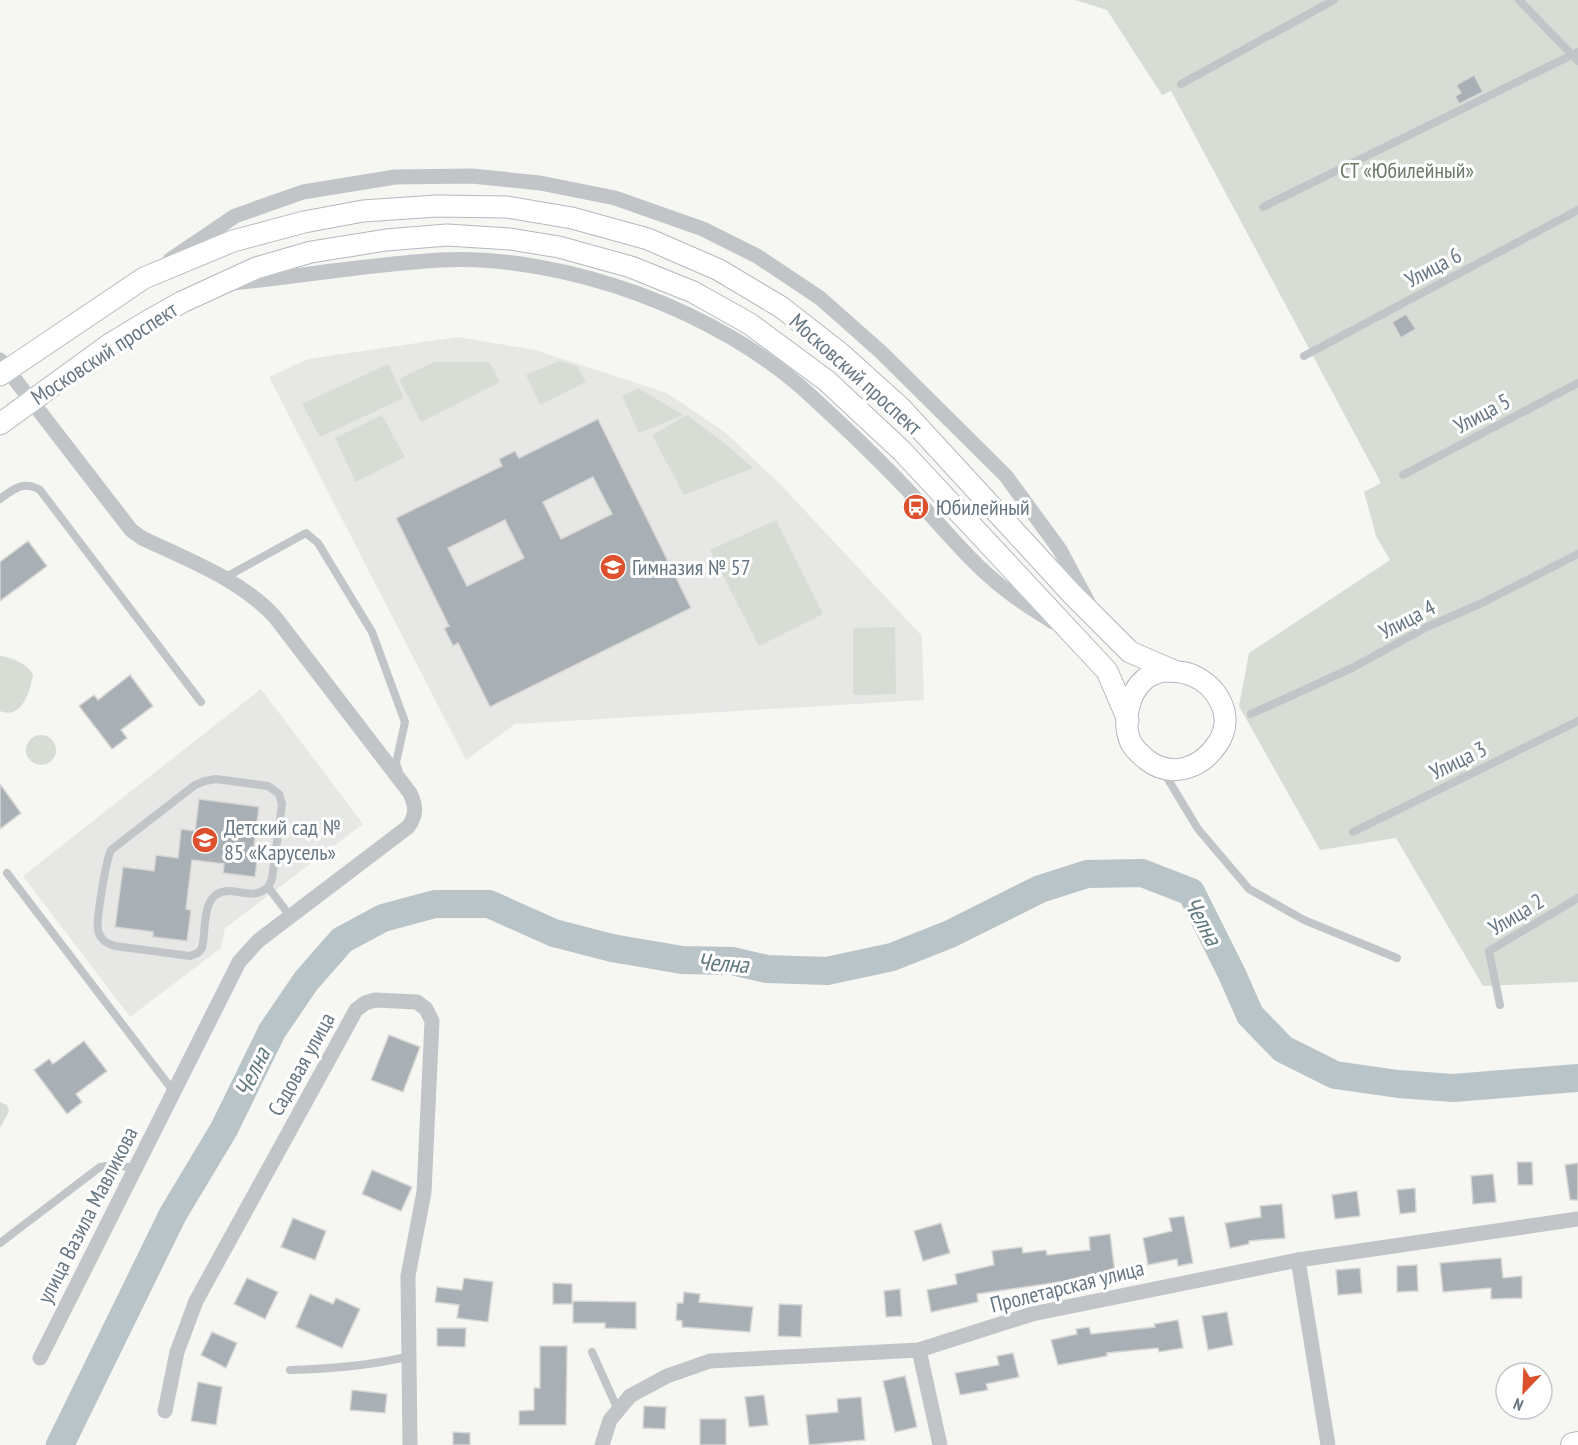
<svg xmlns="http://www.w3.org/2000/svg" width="1578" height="1445" viewBox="0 0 1578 1445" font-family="'PT Sans Narrow',sans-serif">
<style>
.built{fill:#e7e7e6}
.green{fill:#d7ddd4}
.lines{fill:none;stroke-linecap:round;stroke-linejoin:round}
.river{stroke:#b8c4c7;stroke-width:28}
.building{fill:#a8b0b5;stroke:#d7d7d5;stroke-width:1.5;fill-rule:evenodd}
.secondary-casing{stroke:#b4b9bd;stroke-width:23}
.primary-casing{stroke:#b4b9bc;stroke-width:26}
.service{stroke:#c1c5c8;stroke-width:8}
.minor{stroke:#c1c5c8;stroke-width:15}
.secondary{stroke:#fff;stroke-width:21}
.primary{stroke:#fff;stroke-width:24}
.labels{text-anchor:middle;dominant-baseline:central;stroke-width:6;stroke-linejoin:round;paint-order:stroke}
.park-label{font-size:22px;fill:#6a7a65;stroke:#fff}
.street-label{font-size:22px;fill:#667783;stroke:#fff}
.poi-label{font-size:22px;fill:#667783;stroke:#fff;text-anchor:start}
.water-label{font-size:24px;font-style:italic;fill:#62787f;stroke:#fff}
</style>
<rect width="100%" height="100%" fill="#f6f6f3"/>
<g class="built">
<path d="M458 337 535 350 667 393 726 433 782 486 922 636 924 700 515 724 466 760 269 377 308 359Z"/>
<path d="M261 689 363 824 225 928 221 948 130 1017 23 876Z"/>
</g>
<g class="green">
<path d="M1075 0H1578V982L1483 986 1396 838 1320 850 1239 706 1249 653 1390 560 1376 536 1364 492 1381 483 1171 91 1162 95 1107 10Z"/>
<path d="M559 361 577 366 586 382 540 405 526 375Z"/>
<path d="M434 362H489L500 382 421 422 399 379Z"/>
<path d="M388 364 404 398 320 437 302 404Z"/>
<path d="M638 388 683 415 639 433 622 396Z"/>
<path d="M382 415 405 457 356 482 335 438Z"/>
<path d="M687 415 729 447 753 468 684 495 652 435Z"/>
<path d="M776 520 823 614 759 646 710 550Z"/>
<path d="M895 627 896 694 853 695V628Z"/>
<path d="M0 656C11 657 28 664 33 675 30 691 22 720 0 711Z"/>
<circle cx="41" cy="750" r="15"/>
<path d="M0 1102 7 1105 9 1111 0 1128Z"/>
</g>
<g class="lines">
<path class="river" d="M60 1445 173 1214 224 1129 272 1031 306 981 342 940 383 918 435 904H489L554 933 612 948 682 960 732 961 767 969 827 971 892 957 950 934 1040 889 1087 874 1142 873 1191 892 1232 974 1250 1015 1283 1049 1335 1075 1398 1084 1453 1088 1578 1078"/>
</g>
<g class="building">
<path d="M1474 75 1483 92 1459 104 1455 96 1461 93 1456 85Z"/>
<path d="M1406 314 1416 329 1401 338 1392 322Z"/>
<path d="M598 419 691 608 490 707 458 643 453 646 444 628 449 626 396 518 502 466 499 459 515 451 519 458ZM593 477 612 514 561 539 543 502ZM505 520 524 558 467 586 448 548Z"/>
<path d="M28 541 47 566 0 601V562Z"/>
<path d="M130 675 153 706 121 730 127 738 112 749 79 706 94 695 98 700Z"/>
<path d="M0 784 21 813 0 829Z"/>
<path d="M199 799 259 807 254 846H259L255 877 223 873 224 864 192 860 186 909 191 910 187 941 153 937V932L115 927 123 867 154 871 156 855 178 858 181 829 195 831Z"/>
<path d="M389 1035 420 1047 403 1092 371 1080Z"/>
<path d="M84 1041 107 1071 76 1094 82 1102 67 1114 34 1070 49 1059 53 1064Z"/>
<path d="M1517 1162H1532L1533 1185H1518Z"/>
<path d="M1578 1163V1200H1570L1565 1165Z"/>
<path d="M372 1170 412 1187 401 1211 362 1194Z"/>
<path d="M1493 1174 1496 1202 1473 1204 1471 1176Z"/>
<path d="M1415 1188 1416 1212 1400 1214 1397 1190Z"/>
<path d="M1357 1191 1360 1216 1335 1219 1332 1195Z"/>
<path d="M1282 1204 1285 1238 1249 1241V1244L1230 1248 1225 1223 1261 1217 1260 1206Z"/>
<path d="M1184 1216 1193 1263 1178 1266 1177 1259 1148 1265 1143 1238 1172 1231 1169 1218Z"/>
<path d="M293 1218 326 1231 315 1260 281 1247Z"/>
<path d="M941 1223 950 1253 923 1261 914 1231Z"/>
<path d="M1110 1234 1115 1273 1085 1276 1086 1283 1066 1286V1281L977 1294 978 1302 931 1312 927 1290 957 1284 955 1274 994 1265 992 1251 1022 1247 1023 1253 1046 1250 1047 1255 1090 1250 1089 1237Z"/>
<path d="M1501 1258 1503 1278 1522 1276V1298L1491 1299V1288L1443 1292 1440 1263Z"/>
<path d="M1417 1265 1418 1291 1397 1292V1266Z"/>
<path d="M1360 1268 1362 1293 1338 1295 1336 1270Z"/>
<path d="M247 1278 278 1292 265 1319 234 1304Z"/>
<path d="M464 1278 493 1282 488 1322 457 1318 459 1305 435 1302 437 1287 462 1290Z"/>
<path d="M553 1283 572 1284V1304H553Z"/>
<path d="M900 1289 902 1316 886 1317 884 1291Z"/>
<path d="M684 1292 700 1294 699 1302 753 1307 750 1332 682 1327V1321L676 1320 677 1303H683Z"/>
<path d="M310 1294 333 1304 336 1298 360 1309 342 1348 296 1327Z"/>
<path d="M573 1301 636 1302V1329L605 1328V1323H573Z"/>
<path d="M779 1304 802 1305 801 1337 778 1336Z"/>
<path d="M1227 1312 1233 1345 1208 1350 1202 1316Z"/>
<path d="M1178 1320 1183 1348 1159 1352 1158 1348 1107 1353V1356L1058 1365 1051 1340 1077 1334 1076 1329 1089 1327 1091 1334 1155 1327 1154 1324Z"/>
<path d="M437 1328H466L465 1347 437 1346Z"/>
<path d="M212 1332 237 1343 226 1368 201 1355Z"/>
<path d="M540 1346H567L566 1425H519V1411L534 1410V1388H540Z"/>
<path d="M1013 1353 1019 1377 986 1384 988 1390 960 1395 955 1373 999 1365 997 1356Z"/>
<path d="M905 1376 917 1427 895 1432 883 1381Z"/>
<path d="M198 1382 222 1387 216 1425 191 1421Z"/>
<path d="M352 1390 387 1394 385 1413 350 1410Z"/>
<path d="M764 1395 768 1425 749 1427 745 1397Z"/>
<path d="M861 1397 865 1440 809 1445 806 1415 838 1412 837 1399Z"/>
<path d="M644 1406 666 1407 665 1429 643 1428Z"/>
<rect x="700" y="1419" width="26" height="26"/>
<path d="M453 1432 470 1433V1445H453Z"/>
</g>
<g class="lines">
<defs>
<g id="secondary">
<path d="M0 375 144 278 233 241 304 222 363 211 437 206 507 207 572 218 648 239 719 270 781 307 840 353 901 408 1072 594 1130 652 1174 671"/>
<path d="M0 424 110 344 148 321 182 302 256 268 311 252 386 240 447 235 510 239 559 247 631 267 693 292 750 324 827 381 902 451 1107 671 1128 720"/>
<path d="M1161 671C1171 671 1180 671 1189 674 1217 684 1236 716 1218 743 1202 768 1172 779 1147 760 1141 755 1135 750 1131 743 1122 723 1128 693 1145 679 1149 675 1156 674 1161 671Z"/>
</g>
<path id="primary" d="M1573 1445 1578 1444"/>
</defs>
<use href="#secondary" class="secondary-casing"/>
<use href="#primary" class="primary-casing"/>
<g class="service">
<path d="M1519 0 1578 61"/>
<path d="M1181 84 1334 0"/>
<path d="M1263 207 1578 52"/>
<path d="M1304 356 1578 210"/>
<path d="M1403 475 1578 383"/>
<path d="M0 499C13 489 24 480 40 490L201 702"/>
<path d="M224 578 306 533 318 543 372 632 405 722 396 763 399 772"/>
<path d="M1251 714 1352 668 1427 627 1482 603 1578 554"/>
<path d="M1163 771 1198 829 1249 889 1304 920 1397 958"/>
<path d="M1353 832 1578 721"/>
<path d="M7 873 174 1092"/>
<path d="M268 887C250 903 234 884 217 894 202 903 206 933 202 948L198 953 190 956 115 946C107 944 100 939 98 930 96 920 106 860 111 850L195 785 205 781 216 779 268 786 279 794 282 804 272 879 268 887 290 916"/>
<path d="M1500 1005 1489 951 1578 898"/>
<path d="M0 1243 100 1167 114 1165 135 1168"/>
<path d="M592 1352 618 1410"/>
<path d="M290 1370C331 1369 370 1366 410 1356"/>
</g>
<g class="minor">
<path d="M170 260 235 216 303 192 395 177 472 176 540 183 615 198 703 229 757 256 820 298 881 352 1006 476 1060 550 1090 606"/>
<path d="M233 283C303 276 371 264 441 260 565 254 720 311 811 396 847 429 883 463 916 499 945 530 972 564 1006 590 1021 602 1038 612 1053 622"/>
<path d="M0 360 131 530 142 538C188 560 240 579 275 617L410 793C416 806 417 815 408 827L258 941 239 962 40 1358"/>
<path d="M1298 1260 1328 1445"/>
<path d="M919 1350 940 1445"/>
<path d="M165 1411 177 1352 196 1301 356 1010 365 1003 375 1000 417 1002 426 1009 432 1021 424 1192 408 1276 410 1445"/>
<path d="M602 1445 610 1420 630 1396 667 1376 710 1361 919 1350 1032 1314 1298 1260 1578 1219"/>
</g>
<use href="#secondary" class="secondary"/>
<use href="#primary" class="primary"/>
</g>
<defs>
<symbol id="bus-disc" viewBox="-11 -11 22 22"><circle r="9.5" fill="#dc502d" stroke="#fff"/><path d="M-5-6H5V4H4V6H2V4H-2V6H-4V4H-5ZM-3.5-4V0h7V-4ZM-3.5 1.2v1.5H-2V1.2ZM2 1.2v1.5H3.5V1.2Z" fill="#fff"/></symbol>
<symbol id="school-disc" viewBox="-11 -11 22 22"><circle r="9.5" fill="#dc502d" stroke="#fff"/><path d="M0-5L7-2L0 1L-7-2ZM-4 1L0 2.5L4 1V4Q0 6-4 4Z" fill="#fff"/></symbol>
</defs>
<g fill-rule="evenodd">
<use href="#bus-disc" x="901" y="492" width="30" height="30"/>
<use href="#school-disc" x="598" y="552" width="30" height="30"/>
<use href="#school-disc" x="190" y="825" width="30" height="30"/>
</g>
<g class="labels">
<g class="park-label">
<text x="1407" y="170">СТ «Юбилейный»</text>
</g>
<g class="street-label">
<text transform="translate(1433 267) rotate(-28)">Улица 6</text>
<text transform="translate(104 353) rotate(-33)">Московский проспект</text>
<text transform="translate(856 374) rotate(42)">Московский проспект</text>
<text transform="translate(1482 413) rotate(-28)">Улица 5</text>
<text transform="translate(1407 619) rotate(-27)">Улица 4</text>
<text transform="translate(1458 760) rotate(-26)">Улица 3</text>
<text transform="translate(1516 914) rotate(-31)">Улица 2</text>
<text transform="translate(301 1064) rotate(-61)">Садовая улица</text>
<text transform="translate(87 1215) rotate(-63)">улица Вазила Мавликова</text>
<text transform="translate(1067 1286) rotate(-14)">Пролетарская улица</text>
</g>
<g class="poi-label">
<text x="936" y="507">Юбилейный</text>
<text x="632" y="567">Гимназия № 57</text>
<text x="224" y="827">Детский сад №<tspan x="224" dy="25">85 «Карусель»</tspan></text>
</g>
<g class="water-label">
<text transform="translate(1203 921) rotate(61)">Челна</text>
<text transform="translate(723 963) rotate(4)">Челна</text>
<text transform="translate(252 1072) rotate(-64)">Челна</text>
</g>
</g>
<g transform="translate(1524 1391) rotate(203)"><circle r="28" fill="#ffffff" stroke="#c2c9cd" stroke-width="1.5"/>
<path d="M0-4.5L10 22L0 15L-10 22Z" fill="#dc502d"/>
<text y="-9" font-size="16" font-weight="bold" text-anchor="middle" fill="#667783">N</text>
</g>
</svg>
